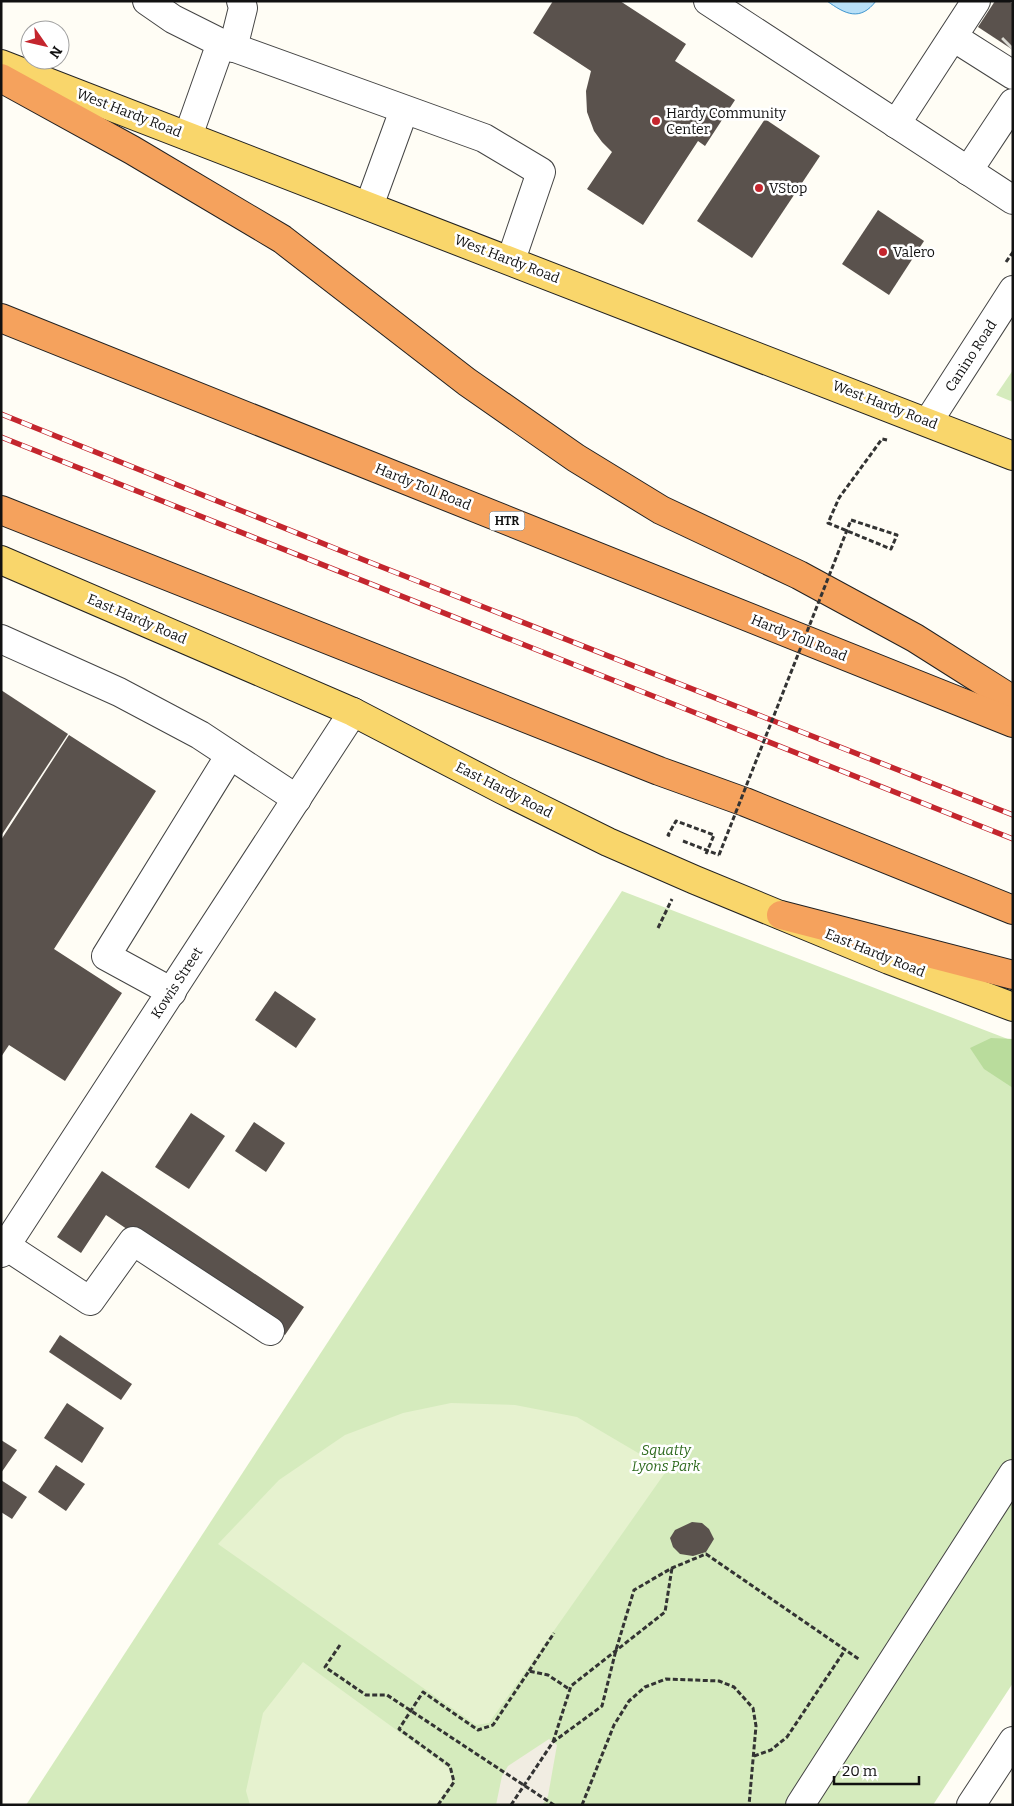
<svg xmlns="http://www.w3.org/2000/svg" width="1014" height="1806" viewBox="0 0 1014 1806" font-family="Bitter,serif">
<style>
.green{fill:#d5ebbd}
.forest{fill:#b9dc9c}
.pitch{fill:#e6f2cf}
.plaza{fill:#f1ede2}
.water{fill:#b9e0f7;stroke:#3f96cf}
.building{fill:#5a524d}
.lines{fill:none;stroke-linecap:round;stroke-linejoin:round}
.minor-tunnel{stroke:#dbdad3;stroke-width:28;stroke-dasharray:28 14;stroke-linecap:butt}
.minor-casing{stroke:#444;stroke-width:30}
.major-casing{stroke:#222;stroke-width:30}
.highway-casing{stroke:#222;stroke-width:30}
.path{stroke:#333;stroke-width:3;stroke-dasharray:5 2.5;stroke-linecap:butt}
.minor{stroke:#fff;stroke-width:28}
.major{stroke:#f9d66b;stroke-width:28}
.highway{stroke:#f5a25d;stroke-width:28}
.rail-casing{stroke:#c4262e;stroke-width:5.5}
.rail{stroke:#fff;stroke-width:4;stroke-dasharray:11;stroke-linecap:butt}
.path-bridge{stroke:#333;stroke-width:3;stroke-dasharray:5 2.5;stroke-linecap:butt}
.poi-dot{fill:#c4262e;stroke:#fff;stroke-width:2}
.labels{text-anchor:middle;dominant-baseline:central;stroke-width:5;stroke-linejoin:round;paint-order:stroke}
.shield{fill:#fff;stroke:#585858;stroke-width:1}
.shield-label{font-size:12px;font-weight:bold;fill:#111}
.street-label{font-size:14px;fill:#111;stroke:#fff}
.poi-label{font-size:14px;fill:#111;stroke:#fff;text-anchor:start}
.park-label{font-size:14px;font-style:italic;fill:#2f6b1f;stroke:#fff}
</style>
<rect width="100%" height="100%" fill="#fffdf5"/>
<g class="green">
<path d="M1013 370V402L996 395Z"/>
<path d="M622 891 1013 1041V1683L933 1805H26Z"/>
</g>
<path class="forest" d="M991 1038 1013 1039V1088L984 1069 970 1048Z"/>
<g class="pitch">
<path d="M451 1403 515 1405 577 1417 667 1470 489 1723 476 1725 218 1544 279 1480 345 1435 403 1413Z"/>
<path d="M303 1662 450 1769 453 1781 436 1805H250L246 1791 263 1713Z"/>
</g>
<path class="plaza" d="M549 1739 557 1745 548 1796 543 1804 496 1805 502 1776 508 1766Z"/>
<path class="water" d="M827 1H876C860 22 845 14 827 1Z"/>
<g class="building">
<path d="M553 1H620L686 44 675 61 735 100 705 146 698 141 643 225 587 189 612 152 602 142 594 131 587 112 586 91 591 71 533 33Z"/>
<path d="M995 1H1009L1013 4V50L978 27Z"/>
<path d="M765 119 820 156 752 258 697 221Z"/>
<path d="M878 210 924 241 889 295 842 264Z"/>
<path d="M1 690 68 734 1 836Z"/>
<path d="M69 735 156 791 54 949 122 993 65 1081 9 1045 1 1057V840Z"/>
<path d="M275 991 316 1019 296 1048 255 1020Z"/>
<path d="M191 1113 225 1136 189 1189 155 1167Z"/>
<path d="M254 1122 285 1143 266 1172 235 1151Z"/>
<path d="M102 1171 304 1307 285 1335 106 1215 81 1253 57 1237Z"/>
<path d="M60 1335 132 1384 121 1400 49 1352Z"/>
<path d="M67 1403 104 1428 82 1463 44 1438Z"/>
<path d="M1 1440 17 1450 1 1473Z"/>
<path d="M56 1465 85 1484 66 1511 38 1492Z"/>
<path d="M1 1480 27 1497 12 1519 1 1512Z"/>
<path d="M692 1522 702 1523 709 1529 714 1539 706 1552 693 1556 680 1554 673 1547 670 1538 675 1530Z"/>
</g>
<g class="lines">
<path class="minor-tunnel" d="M1011 49 1013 47"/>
<defs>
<g id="minor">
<path d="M147 1 173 19 221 43 484 138 541 172 511 260"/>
<path d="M708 1 1013 200"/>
<path d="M953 37 1013 75"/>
<path d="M233 48 243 8 241 1"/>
<path d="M896 124 976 1"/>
<path d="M188 136 221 43"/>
<path d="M968 171 1013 103"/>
<path d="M369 206 404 110"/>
<path d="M928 422 1013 290"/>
<path d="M1 639 119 692 200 735 297 799"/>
<path d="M172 992 106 956 230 755"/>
<path d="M6 1246 90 1301 133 1241 270 1331"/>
<path d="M1 1253 353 712"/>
<path d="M800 1805 1013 1474"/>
<path d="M971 1805 1013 1741"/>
</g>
<g id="major">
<path d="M1 64 1013 456"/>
<path d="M1 560 353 712 503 790 608 842 695 880 889 960 1013 1007"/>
</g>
<g id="highway">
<path d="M1 78 132 150 282 239 467 382 576 458 661 510 799 575 915 638 1013 700"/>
<path d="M1 318 1013 723"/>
<path d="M1 510 659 771 745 802 1013 910"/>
<path d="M781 915 1013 975"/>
</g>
</defs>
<use href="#minor" class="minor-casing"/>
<use href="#major" class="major-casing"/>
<use href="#highway" class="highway-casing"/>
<g class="path">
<path d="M1006 262 1013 252"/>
<path d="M851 520 897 535 891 549 828 523 839 498 882 439 887 440"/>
<path d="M670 836 668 835 676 821 714 835 706 854"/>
<path d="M683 841 719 855"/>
<path d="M658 928 672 899"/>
<path d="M340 1645 325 1667 366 1695H387L554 1805"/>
<path d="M529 1671 554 1633"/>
<path d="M553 1742 571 1686 665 1612 672 1568"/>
<path d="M754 1756 771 1750 787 1737 845 1650"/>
<path d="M438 1805 454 1782 450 1766 399 1729 423 1692 478 1730 493 1725 529 1671 548 1675 569 1689"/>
<path d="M511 1805 553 1742 602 1706 616 1650 634 1590 672 1568 706 1554 860 1660"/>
<path d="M582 1805 614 1725 629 1701 645 1687 666 1679 719 1681 734 1687 753 1708 756 1726 749 1805"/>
</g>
<use href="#minor" class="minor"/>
<use href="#major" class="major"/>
<use href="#highway" class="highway"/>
<defs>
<g id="rail">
<path d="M1 414 364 560 1013 815"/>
<path d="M1 437 1013 839"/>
</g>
</defs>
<use href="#rail" class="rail-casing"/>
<use href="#rail" class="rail"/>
<path class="path-bridge" d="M719 855 851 520"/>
</g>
<g class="poi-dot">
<circle cx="656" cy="121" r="5"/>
<circle cx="759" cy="188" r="5"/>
<circle cx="883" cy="252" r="5"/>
</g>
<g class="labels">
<rect class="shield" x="489.5" y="511.5" width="35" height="19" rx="4"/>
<g class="shield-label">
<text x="507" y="521">HTR</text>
</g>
<g class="street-label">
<text transform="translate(129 113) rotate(21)">West Hardy Road</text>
<text transform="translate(507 259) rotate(21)">West Hardy Road</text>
<text transform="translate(971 356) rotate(-57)">Canino Road</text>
<text transform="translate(885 405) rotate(21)">West Hardy Road</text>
<text transform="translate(423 487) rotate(22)">Hardy Toll Road</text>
<text transform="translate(137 619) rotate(23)">East Hardy Road</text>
<text transform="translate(799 638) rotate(22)">Hardy Toll Road</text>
<text transform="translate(504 790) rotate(27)">East Hardy Road</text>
<text transform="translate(875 953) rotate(22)">East Hardy Road</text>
<text transform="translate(177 983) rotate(-57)">Kowis Street</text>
</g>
<g class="poi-label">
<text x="666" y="113">Hardy Community<tspan x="666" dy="16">Center</tspan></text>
<text x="769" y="188">VStop</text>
<text x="893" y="252">Valero</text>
</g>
<g class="park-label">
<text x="666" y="1450">Squatty<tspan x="666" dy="16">Lyons Park</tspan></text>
</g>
</g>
<rect width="1014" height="1806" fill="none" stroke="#111111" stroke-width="5"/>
<g transform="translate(45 45) rotate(124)"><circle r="24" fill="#ffffff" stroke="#a0a0a0"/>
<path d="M0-4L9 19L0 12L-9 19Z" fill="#c4262e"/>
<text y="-8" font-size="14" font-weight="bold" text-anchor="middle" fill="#111111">N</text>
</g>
<path d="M834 1776v8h85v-8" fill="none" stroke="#111111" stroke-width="2.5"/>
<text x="842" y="1776" font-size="15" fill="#111111" stroke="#ffffff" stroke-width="4" paint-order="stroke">20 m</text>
</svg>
